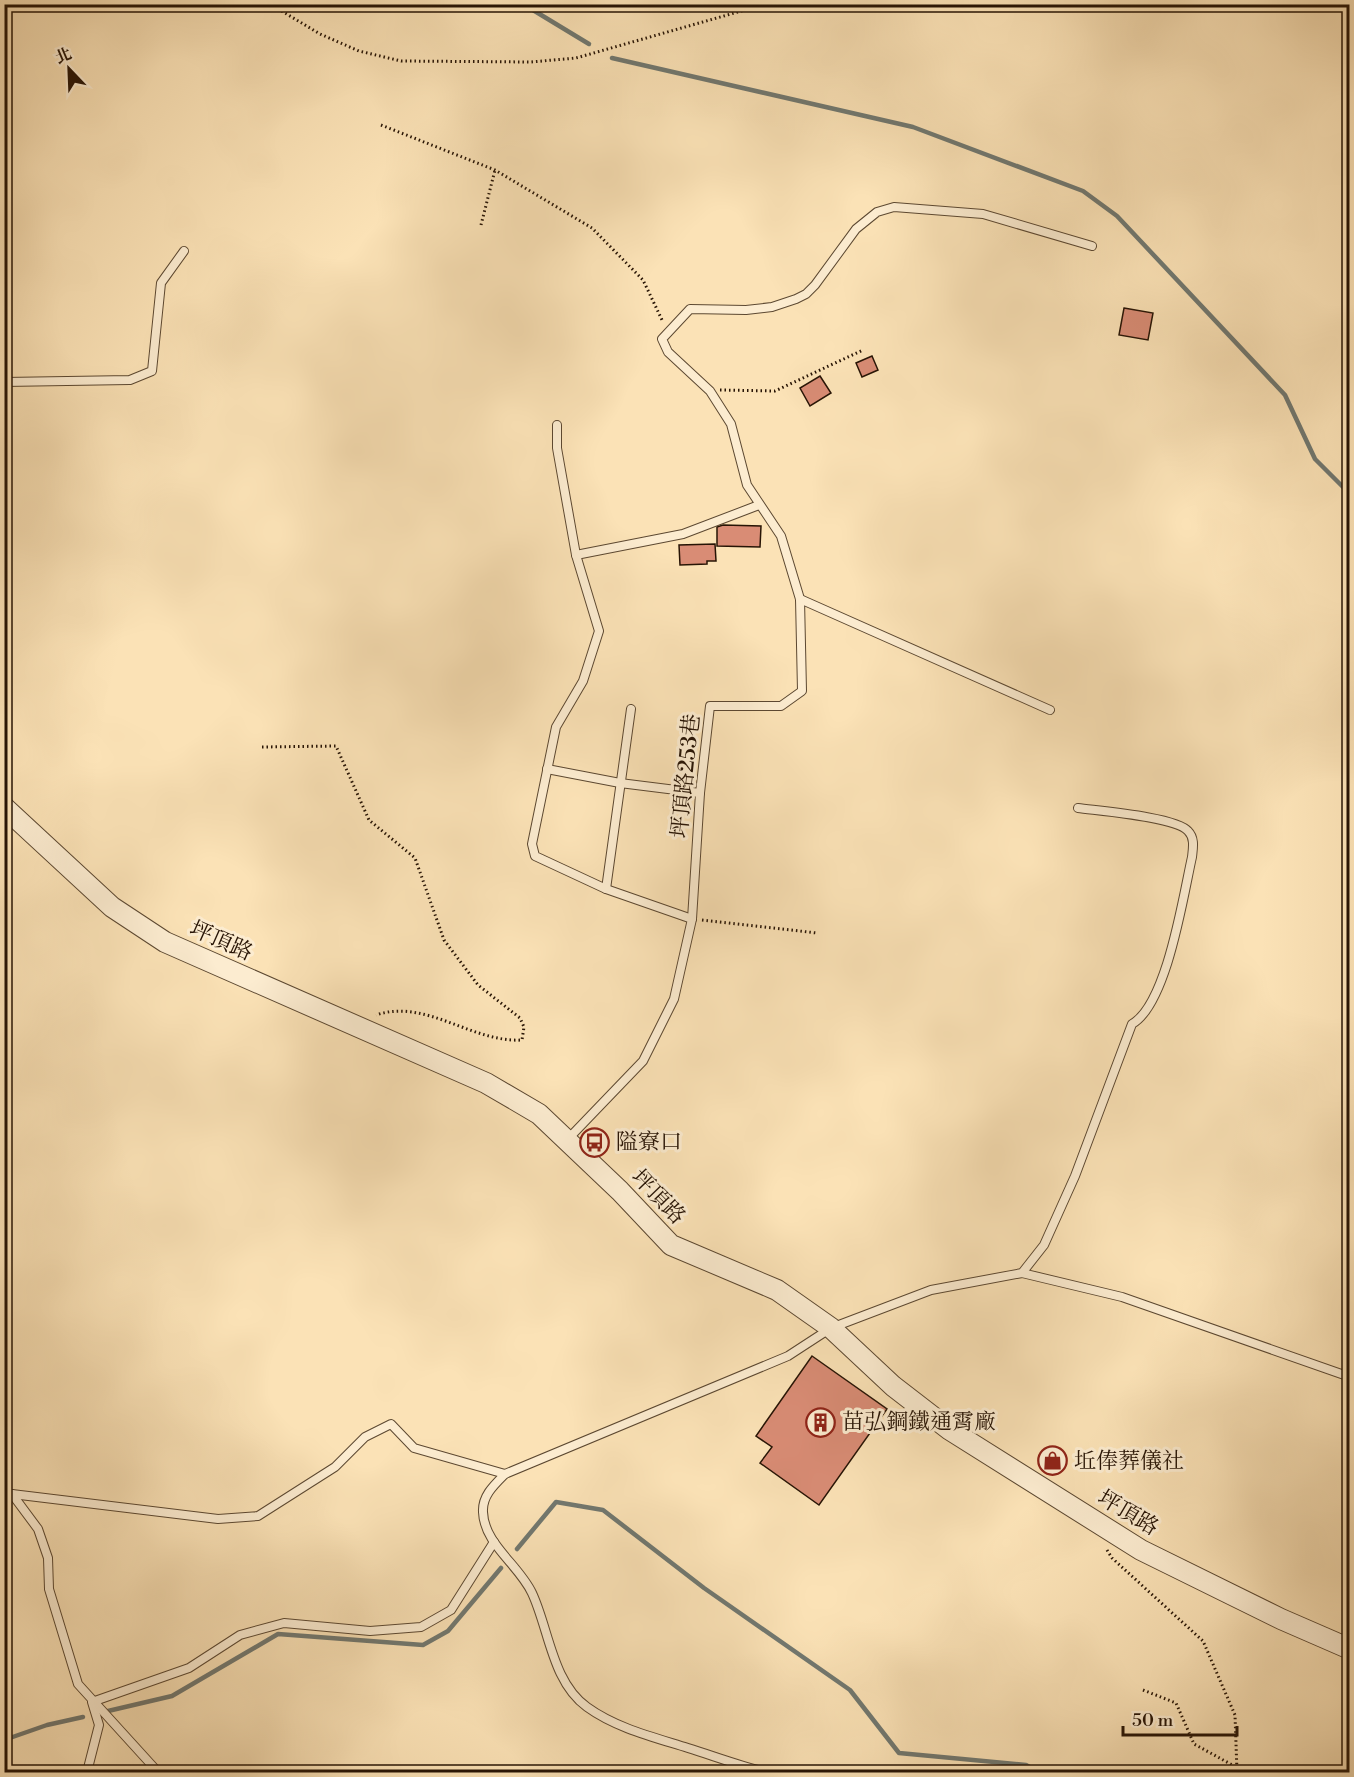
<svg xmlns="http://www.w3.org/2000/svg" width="1354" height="1777" viewBox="0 0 1354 1777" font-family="'Libre Bodoni','Noto Serif TC',serif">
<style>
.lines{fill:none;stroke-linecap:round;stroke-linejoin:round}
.stream{stroke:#717870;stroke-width:4.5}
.building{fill:#d98c75;stroke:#271405;stroke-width:1.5}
.service-casing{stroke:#5c4831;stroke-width:10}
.tertiary-casing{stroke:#5c4831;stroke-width:22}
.path{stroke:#271405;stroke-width:3;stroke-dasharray:1.5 3;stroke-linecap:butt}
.service{stroke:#fcecd0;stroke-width:8}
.tertiary{stroke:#fcecd0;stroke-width:20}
.labels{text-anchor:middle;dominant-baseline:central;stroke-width:6;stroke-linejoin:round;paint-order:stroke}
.street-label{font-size:22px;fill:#271405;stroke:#fcecd0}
.poi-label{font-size:22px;fill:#271405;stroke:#fcecd0;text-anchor:start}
</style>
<rect width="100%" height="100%" fill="#fbe2b6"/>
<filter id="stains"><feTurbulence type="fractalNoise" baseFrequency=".00333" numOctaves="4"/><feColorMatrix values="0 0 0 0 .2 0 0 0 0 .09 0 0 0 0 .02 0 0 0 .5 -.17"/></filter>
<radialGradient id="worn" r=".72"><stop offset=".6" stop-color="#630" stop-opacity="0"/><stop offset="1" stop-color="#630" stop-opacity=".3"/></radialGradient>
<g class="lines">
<g class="stream">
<path d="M523 4 589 44"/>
<path d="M612 58 913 127 1083 191 1117 216 1285 395 1315 459 1350 494"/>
<path d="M517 1549 556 1502 603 1510 704 1588 850 1690 899 1753 1026 1765 1038 1772"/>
<path d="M108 1711 172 1696 278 1634 423 1645 448 1631 501 1568"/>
<path d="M4 1740 47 1725 83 1717"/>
</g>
</g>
<g class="building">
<path d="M1124 308 1153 313 1148 340 1119 335Z"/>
<path d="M872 356 878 370 862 377 856 363Z"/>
<path d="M820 376 831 393 810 406 800 388Z"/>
<path d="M723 525 761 526 760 547 717 546V527Z"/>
<path d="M715 544 716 561H707V564L680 565 679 545Z"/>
<path d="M812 1356 887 1409 819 1505 760 1463 772 1447 756 1436Z"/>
</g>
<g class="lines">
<defs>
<g id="service">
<path d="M4 382 130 380 152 371 161 283 184 251"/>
<path d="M557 425V448L576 555 683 534 759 505"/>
<path d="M576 555 599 631 583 681 556 727 532 844 535 856 606 889 692 919"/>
<path d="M800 599 1050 710"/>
<path d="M547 769 620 783 700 793"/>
<path d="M606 889 631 709"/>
<path d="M568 1139 643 1061 674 999 692 919 700 793 710 706H781L802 691 800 599 781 536 747 485 731 424 710 391 668 352 662 339 690 309 746 310 772 307 796 299 806 294 815 285 856 229 877 212 894 207 983 214 1092 246"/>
<path d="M1022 1273 1122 1297 1350 1377"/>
<path d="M4 1492 12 1494 38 1529 48 1558 49 1589 78 1684 158 1772"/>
<path d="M12 1494 218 1519 258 1516 335 1467 365 1437 391 1424 414 1448 505 1474"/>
<path d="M87 1772 99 1725 92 1702 189 1668 240 1635 284 1623 370 1631 421 1627 451 1610 494 1542"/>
<path d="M766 1772C740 1766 714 1756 688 1748 653 1737 616 1728 587 1707 552 1682 549 1629 532 1593 519 1565 484 1544 483 1512 482 1496 494 1485 505 1474L788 1356 831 1328 931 1290 1022 1273 1044 1245 1075 1176 1132 1024C1167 1004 1183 897 1192 857 1193 848 1195 838 1188 831 1176 817 1100 811 1078 808"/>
</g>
<path id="tertiary" d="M4 807 112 907 165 942 486 1083 539 1114 620 1191 671 1245 777 1290 831 1328 893 1386 950 1430 1141 1550 1281 1619 1350 1649"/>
</defs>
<use href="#service" class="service-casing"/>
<use href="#tertiary" class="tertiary-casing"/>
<g class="path">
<path d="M270 4 320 34 359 51 401 61 531 62 576 58 766 4"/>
<path d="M381 125 495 170 592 228 643 280 663 322"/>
<path d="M481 225 495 170"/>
<path d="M720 390 775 391 863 350"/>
<path d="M262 747 336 746 369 820 415 858 444 940 478 985 520 1018 524 1027 522 1040C472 1043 426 998 376 1015"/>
<path d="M702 920 817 933"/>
<path d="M1107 1550 1112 1558 1203 1641 1235 1715 1237 1772"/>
<path d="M1143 1690 1176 1703 1194 1744 1236 1767"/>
</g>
<use href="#service" class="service"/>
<use href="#tertiary" class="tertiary"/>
</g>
<defs>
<symbol id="bus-ring" viewBox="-11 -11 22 22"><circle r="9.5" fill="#fcecd0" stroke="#8f2418" stroke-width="1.5"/><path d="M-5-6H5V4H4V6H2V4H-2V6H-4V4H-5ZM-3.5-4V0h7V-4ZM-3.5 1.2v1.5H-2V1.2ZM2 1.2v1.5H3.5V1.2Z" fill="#8f2418"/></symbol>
<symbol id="building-ring" viewBox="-11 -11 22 22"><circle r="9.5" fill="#fcecd0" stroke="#8f2418" stroke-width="1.5"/><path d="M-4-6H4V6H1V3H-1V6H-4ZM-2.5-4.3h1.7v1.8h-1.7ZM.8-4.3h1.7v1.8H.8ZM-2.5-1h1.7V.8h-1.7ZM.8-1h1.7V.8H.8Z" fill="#8f2418"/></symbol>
<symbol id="shop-ring" viewBox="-11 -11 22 22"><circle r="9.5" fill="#fcecd0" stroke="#8f2418" stroke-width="1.5"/><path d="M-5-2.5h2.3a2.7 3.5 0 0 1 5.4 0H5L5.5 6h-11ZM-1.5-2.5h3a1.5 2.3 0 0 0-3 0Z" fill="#8f2418"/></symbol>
</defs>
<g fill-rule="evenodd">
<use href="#bus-ring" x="578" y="1126" width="33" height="33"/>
<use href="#building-ring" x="804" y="1406" width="33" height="33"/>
<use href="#shop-ring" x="1036" y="1444" width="33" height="33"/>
</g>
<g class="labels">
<g class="street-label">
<text transform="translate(686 776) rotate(-84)">坪頂路253巷</text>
<text transform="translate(221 941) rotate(24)">坪頂路</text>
<text transform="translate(658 1197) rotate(46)">坪頂路</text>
<text transform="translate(1128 1513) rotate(31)">坪頂路</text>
</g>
<g class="poi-label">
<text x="616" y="1142">隘寮口</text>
<text x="842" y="1422">苗弘鋼鐵通霄廠</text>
<text x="1074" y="1461">坵俸葬儀社</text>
</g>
</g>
<rect width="1354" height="1777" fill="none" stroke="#fbe2b6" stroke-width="24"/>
<rect x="6" y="6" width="1342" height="1765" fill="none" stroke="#271405" stroke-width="3"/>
<rect x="12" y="12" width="1330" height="1753" fill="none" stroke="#271405" stroke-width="1.5"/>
<g transform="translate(69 69) rotate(337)" stroke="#fcecd0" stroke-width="4.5" paint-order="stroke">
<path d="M0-4.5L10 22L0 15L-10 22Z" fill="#271405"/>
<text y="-9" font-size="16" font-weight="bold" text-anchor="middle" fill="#271405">北</text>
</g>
<path d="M1123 1726v9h114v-9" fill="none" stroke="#271405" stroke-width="3"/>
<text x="1132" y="1726" font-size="18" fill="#271405" stroke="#fcecd0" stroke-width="4.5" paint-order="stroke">50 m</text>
<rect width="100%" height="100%" filter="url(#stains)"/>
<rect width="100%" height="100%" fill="url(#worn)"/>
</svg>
